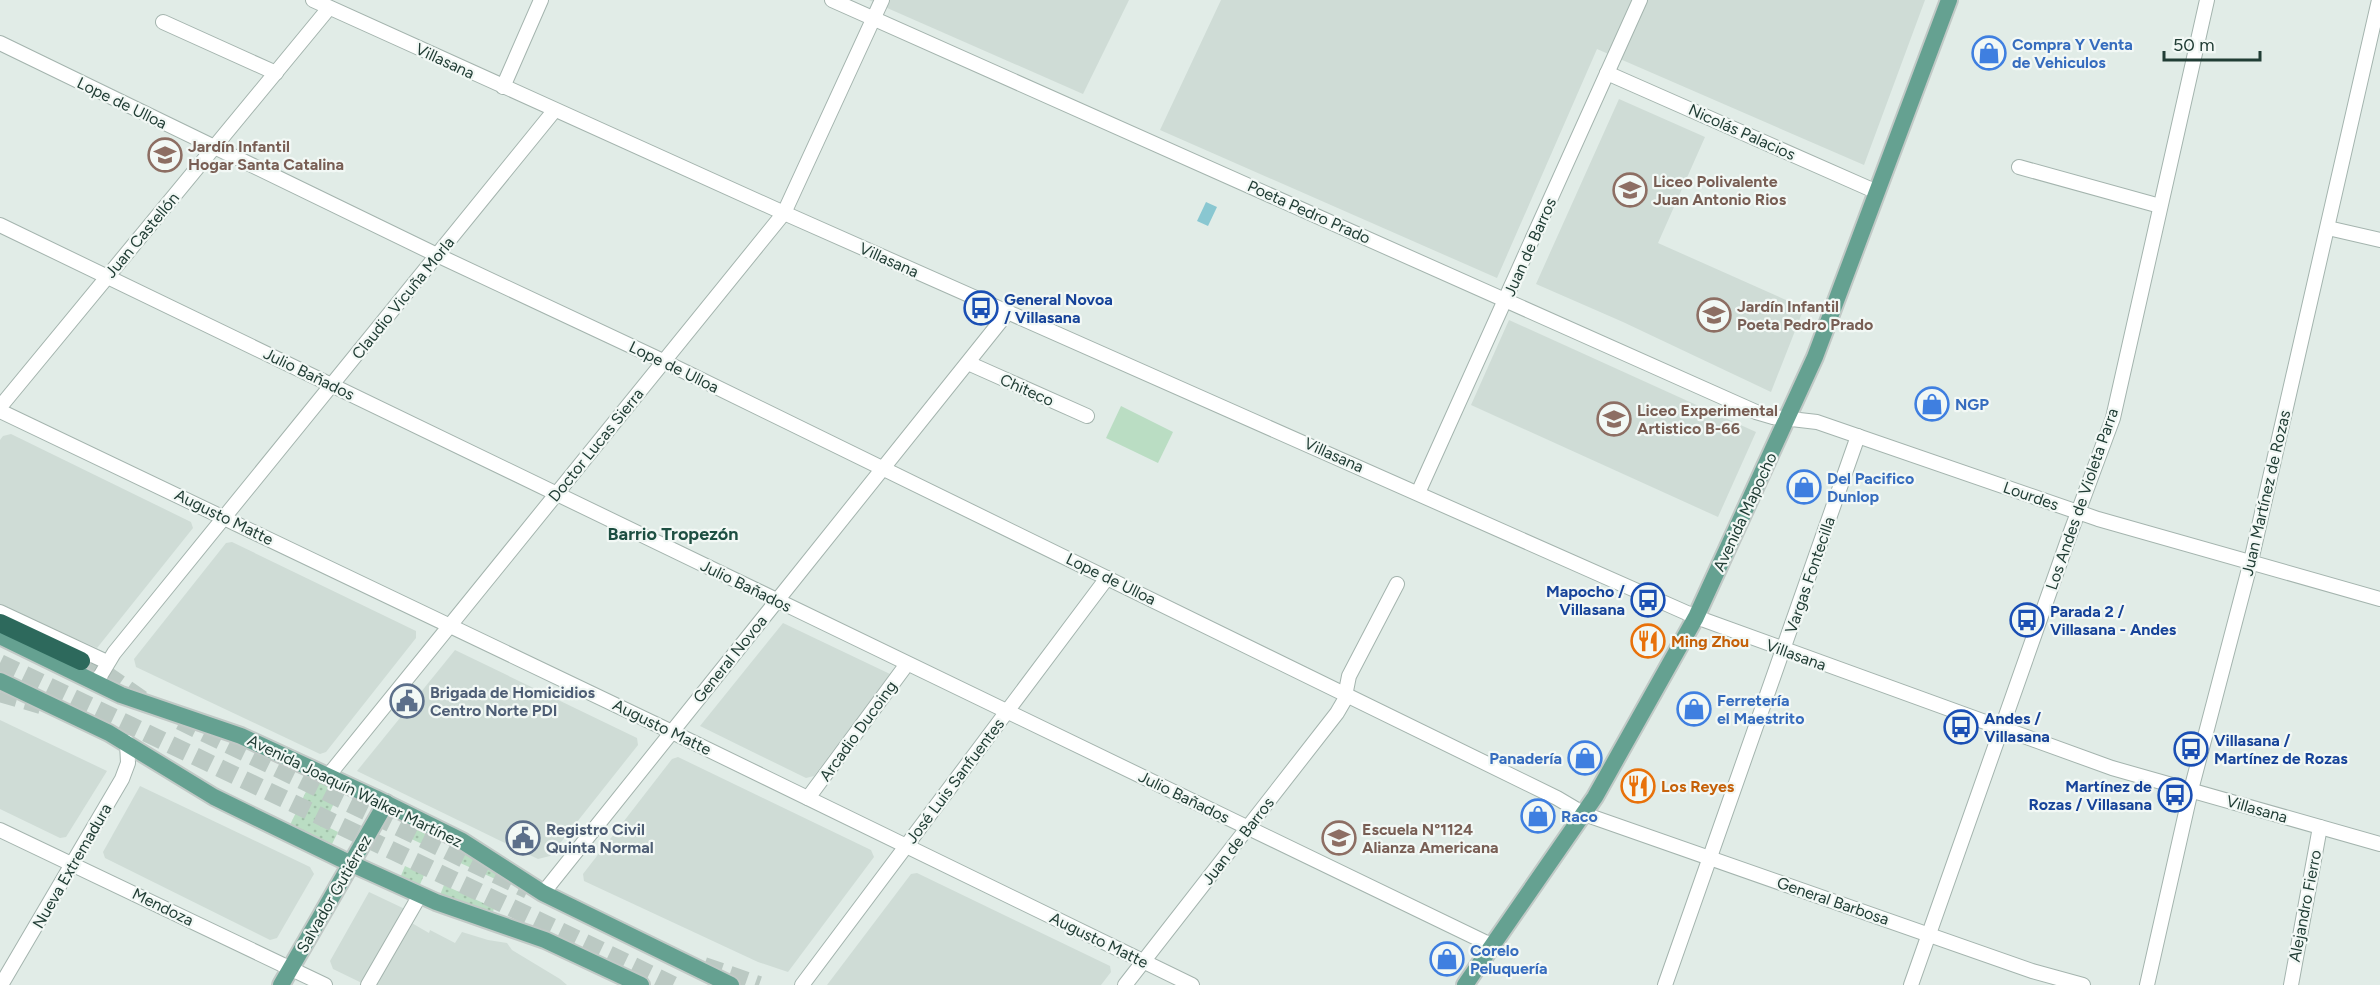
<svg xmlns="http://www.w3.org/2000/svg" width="2380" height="985" viewBox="0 0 2380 985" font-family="Figtree,sans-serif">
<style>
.built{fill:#cfdcd6}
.grass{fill:url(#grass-dots)}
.pitch{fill:#baddc3}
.water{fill:#89c7d1}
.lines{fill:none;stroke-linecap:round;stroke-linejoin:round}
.highway-tunnel{stroke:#bbc9c3;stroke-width:18;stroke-dasharray:18 9;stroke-linecap:butt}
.minor-casing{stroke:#a4b4ae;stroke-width:16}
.major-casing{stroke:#c1c9c6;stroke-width:20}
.highway-casing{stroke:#c1c9c6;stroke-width:21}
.minor{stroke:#fff;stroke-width:14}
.major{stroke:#65a191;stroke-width:16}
.highway{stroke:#2d695c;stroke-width:18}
.labels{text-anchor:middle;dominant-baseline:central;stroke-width:4.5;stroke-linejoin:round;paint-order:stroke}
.shop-label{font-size:16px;font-weight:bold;fill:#366cbe;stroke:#f2f8f5;text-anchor:start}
.street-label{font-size:16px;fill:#213d35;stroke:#f2f8f5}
.education-label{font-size:16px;font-weight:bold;fill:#785e54;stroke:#f2f8f5;text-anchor:start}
.transit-label{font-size:16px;font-weight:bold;fill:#164399;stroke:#f2f8f5;text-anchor:start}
.food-label{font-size:16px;font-weight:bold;fill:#c56008;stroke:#f2f8f5;text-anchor:start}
.service-label{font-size:16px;font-weight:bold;fill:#4e5e75;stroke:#f2f8f5;text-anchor:start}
.neighbourhood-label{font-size:18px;font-weight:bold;fill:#1d4f42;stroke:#f2f8f5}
</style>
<defs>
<pattern id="grass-dots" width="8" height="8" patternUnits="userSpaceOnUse" patternTransform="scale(1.5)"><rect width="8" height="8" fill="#baddc3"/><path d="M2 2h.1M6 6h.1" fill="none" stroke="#a0bfa8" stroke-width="1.8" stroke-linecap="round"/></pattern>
</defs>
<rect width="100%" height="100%" fill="#e1ece7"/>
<g class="built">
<path d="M869 0H1129L1083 94Z"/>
<path d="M1221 0H1925L1864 165 1597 49 1497 278 1160 130Z"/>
<path d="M1619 99 1705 137 1658 243 1804 308 1771 392 1623 322 1536 284Z"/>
<path d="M1509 320 1756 432 1718 517 1471 405Z"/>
<path d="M11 434 191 522 193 528 97 648 0 606V440L3 436Z"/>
<path d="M232 542 416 631V638L326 752 320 754 136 667 134 659 226 543Z"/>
<path d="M783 623 890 674 814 776 806 778 700 726Z"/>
<path d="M455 650 637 738 638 745 550 856 538 859 357 771Z"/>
<path d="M0 720 107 771 66 837 60 838 0 809Z"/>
<path d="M678 757 871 850 874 857 788 972 758 962 584 881 583 874 672 759Z"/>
<path d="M140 786 310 867 314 874 277 938 270 940 105 858 103 852Z"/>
<path d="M917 873 1110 966 1111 972 1101 985H827L911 874Z"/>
<path d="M369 892 407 910 403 918 429 933 430 930 455 943 462 932 488 940 507 943 512 950 560 979 567 985H366L333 969 330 961Z"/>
</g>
<g class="grass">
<path d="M313 777 340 790 324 825 338 832 331 846 290 825Z"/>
<path d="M410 824 440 838 435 850 405 836Z"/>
<path d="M460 851 508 880 506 884 456 861Z"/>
<path d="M405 866 424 875 419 887 400 878Z"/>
<path d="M444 885 494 908 493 912 440 895Z"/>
</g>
<path class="pitch" d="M1121 406 1173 432 1158 463 1106 438Z"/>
<path class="water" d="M1206 202 1217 207 1208 226 1197 221Z"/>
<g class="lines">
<g class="highway-tunnel">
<path d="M81 661 107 675 144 701"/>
<path d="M0 663 673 985"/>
<path d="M0 693 41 705"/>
<path d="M180 721 528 890"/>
<path d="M704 966 759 985"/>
</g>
<defs>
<g id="minor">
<path d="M313 0 784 213 1696 617 2112 768 2380 844"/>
<path d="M832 0 1756 412 1773 417 1817 422 2098 519 2380 599"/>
<path d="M163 22 276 73"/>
<path d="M0 43 437 255 663 361 1557 798 1584 814 2032 971 2083 985"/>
<path d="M1607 73 1877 192"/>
<path d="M503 87 541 0"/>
<path d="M2019 167 2160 206"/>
<path d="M0 225 1493 946"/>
<path d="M2328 228 2380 240"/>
<path d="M968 363 1087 416"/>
<path d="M0 407 329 8"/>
<path d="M0 411 672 732 1192 985"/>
<path d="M1418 493 1640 0"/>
<path d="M0 612 107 662"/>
<path d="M96 683 114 653 554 111"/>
<path d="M328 776 784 213 882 0"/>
<path d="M808 798 907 664"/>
<path d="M0 830 325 985"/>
<path d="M543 893 1008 312"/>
<path d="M1 985 122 779 128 763 127 742"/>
<path d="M368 985 420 895"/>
<path d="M802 985 1107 578"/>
<path d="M1125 985 1337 713 1344 701 1349 676 1397 584"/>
<path d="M1665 985 1858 436"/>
<path d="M1911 985 2070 534 2113 418 2207 0"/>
<path d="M2147 985 2191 790 2251 561 2379 0"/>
<path d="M2291 985 2320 827"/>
</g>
<g id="major">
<path d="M0 636 121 695 241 736 375 798 462 841 543 893 731 985"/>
<path d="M0 681 109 733 214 797 341 859 436 902 545 940 641 985"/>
<path d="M281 985 386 803"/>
<path d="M1465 985 1595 797 1696 617 1815 357 1949 0"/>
</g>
<path id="highway" d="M0 623 81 661"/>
</defs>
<use href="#minor" class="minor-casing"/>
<use href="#major" class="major-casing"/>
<use href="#highway" class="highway-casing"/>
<use href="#minor" class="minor"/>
<use href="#major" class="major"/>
<use href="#highway" class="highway"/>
</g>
<defs>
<symbol id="shop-ring" viewBox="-11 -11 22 22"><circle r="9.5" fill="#f2f8f5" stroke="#3f7fe0" stroke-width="1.5"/><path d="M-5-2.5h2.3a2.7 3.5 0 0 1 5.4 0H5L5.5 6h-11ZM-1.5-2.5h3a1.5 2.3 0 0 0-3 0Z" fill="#3f7fe0"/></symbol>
<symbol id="school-ring" viewBox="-11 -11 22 22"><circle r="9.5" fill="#f2f8f5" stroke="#8d6e63" stroke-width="1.5"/><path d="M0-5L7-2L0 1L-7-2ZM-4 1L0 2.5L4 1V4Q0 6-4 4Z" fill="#8d6e63"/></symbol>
<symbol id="bus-ring" viewBox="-11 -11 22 22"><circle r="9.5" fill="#f2f8f5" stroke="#1a4fb4" stroke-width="1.5"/><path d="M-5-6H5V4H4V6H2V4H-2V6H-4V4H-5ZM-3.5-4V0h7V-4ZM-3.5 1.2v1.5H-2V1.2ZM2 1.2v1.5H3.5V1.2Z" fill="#1a4fb4"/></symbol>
<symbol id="restaurant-ring" viewBox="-11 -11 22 22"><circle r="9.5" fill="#f2f8f5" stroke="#e8710a" stroke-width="1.5"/><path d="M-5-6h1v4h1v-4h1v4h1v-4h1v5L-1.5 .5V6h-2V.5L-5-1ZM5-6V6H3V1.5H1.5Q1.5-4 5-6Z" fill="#e8710a"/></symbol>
<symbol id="civic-ring" viewBox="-11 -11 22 22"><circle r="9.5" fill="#f2f8f5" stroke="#5c6f8a" stroke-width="1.5"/><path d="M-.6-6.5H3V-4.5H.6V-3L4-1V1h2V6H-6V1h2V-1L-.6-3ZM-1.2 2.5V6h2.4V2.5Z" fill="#5c6f8a"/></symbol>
</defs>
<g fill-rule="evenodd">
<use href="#shop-ring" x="1970" y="34" width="38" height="38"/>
<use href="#school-ring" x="146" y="136" width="38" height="38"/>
<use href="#school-ring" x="1611" y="171" width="38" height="38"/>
<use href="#bus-ring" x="962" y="289" width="38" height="38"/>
<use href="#school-ring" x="1695" y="296" width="38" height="38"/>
<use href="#shop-ring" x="1913" y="385" width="38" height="38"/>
<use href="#school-ring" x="1595" y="400" width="38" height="38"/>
<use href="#shop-ring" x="1785" y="468" width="38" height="38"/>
<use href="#bus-ring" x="1629" y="581" width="38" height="38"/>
<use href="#bus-ring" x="2008" y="601" width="38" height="38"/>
<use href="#restaurant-ring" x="1629" y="622" width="38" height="38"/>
<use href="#civic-ring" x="388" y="682" width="38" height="38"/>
<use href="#shop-ring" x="1675" y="690" width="38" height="38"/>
<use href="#bus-ring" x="1942" y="708" width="38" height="38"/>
<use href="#bus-ring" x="2172" y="730" width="38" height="38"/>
<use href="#shop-ring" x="1566" y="739" width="38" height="38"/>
<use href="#restaurant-ring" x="1619" y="767" width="38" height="38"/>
<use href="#bus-ring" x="2156" y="776" width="38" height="38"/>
<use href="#shop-ring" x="1519" y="797" width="38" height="38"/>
<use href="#civic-ring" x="504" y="819" width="38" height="38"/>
<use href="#school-ring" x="1320" y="819" width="38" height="38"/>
<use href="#shop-ring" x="1428" y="940" width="38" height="38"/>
</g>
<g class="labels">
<g class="shop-label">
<text x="2012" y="44">Compra Y Venta<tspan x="2012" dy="18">de Vehiculos</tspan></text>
<text x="1955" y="404">NGP</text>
<text x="1827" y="478">Del Pacifico<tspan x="1827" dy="18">Dunlop</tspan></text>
<text x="1717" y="700">Ferretería<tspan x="1717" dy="18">el Maestrito</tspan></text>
<text x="1562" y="758" text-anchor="end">Panadería</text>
<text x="1561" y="816">Raco</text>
<text x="1470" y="950">Corelo<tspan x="1470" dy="18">Peluquería</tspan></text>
</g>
<g class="street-label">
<text transform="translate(445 61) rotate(25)">Villasana</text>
<text transform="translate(122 103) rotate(26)">Lope de Ulloa</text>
<text transform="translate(1742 132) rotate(24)">Nicolás Palacios</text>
<text transform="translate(1309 212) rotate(24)">Poeta Pedro Prado</text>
<text transform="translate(142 235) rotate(-50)">Juan Castellón</text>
<text transform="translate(1530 247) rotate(-66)">Juan de Barros</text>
<text transform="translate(889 260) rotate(24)">Villasana</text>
<text transform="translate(403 298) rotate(-51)">Claudio Vicuña Morla</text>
<text transform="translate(674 367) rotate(26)">Lope de Ulloa</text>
<text transform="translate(309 374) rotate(26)">Julio Bañados</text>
<text transform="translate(1027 390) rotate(24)">Chiteco</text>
<text transform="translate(596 445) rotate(-51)">Doctor Lucas Sierra</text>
<text transform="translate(1334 455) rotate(24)">Villasana</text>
<text transform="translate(2266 493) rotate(-77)">Juan Martínez de Rozas</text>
<text transform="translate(2031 496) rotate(19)">Lourdes</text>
<text transform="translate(2082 499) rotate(-71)">Los Andes de Violeta Parra</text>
<text transform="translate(1745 512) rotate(-65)">Avenida Mapocho</text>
<text transform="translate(224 517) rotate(26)">Augusto Matte</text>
<text transform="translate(1810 575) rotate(-71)">Vargas Fontecilla</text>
<text transform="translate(1111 579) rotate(26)">Lope de Ulloa</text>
<text transform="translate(746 586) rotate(26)">Julio Bañados</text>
<text transform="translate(1796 655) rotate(20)">Villasana</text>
<text transform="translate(730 659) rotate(-51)">General Novoa</text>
<text transform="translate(662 727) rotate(26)">Augusto Matte</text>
<text transform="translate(858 731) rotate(-54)">Arcadio Ducoing</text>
<text transform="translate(955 781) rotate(-53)">José Luis Sanfuentes</text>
<text transform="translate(355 791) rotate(26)">Avenida Joaquín Walker Martínez</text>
<text transform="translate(1184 797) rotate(26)">Julio Bañados</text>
<text transform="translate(2257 809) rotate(16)">Villasana</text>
<text transform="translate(1238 841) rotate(-52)">Juan de Barros</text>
<text transform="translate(72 866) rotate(-60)">Nueva Extremadura</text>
<text transform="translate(334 894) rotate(-60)">Salvador Gutiérrez</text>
<text transform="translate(1833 901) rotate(19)">General Barbosa</text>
<text transform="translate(2305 906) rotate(-79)">Alejandro Fierro</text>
<text transform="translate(163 907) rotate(26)">Mendoza</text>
<text transform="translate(1099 940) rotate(26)">Augusto Matte</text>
</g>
<g class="education-label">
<text x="188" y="146">Jardín Infantil<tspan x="188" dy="18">Hogar Santa Catalina</tspan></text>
<text x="1653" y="181">Liceo Polivalente<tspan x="1653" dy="18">Juan Antonio Rios</tspan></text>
<text x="1737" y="306">Jardín Infantil<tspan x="1737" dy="18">Poeta Pedro Prado</tspan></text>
<text x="1637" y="410">Liceo Experimental<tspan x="1637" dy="18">Artistico B-66</tspan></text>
<text x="1362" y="829">Escuela N°1124<tspan x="1362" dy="18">Alianza Americana</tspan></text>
</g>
<g class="transit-label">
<text x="1004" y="299">General Novoa<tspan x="1004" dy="18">/ Villasana</tspan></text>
<text x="1625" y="591" text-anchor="end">Mapocho /<tspan x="1625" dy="18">Villasana</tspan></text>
<text x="2050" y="611">Parada 2 /<tspan x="2050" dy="18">Villasana - Andes</tspan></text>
<text x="1984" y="718">Andes /<tspan x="1984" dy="18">Villasana</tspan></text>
<text x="2214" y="740">Villasana /<tspan x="2214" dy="18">Martínez de Rozas</tspan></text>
<text x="2152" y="786" text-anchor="end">Martínez de<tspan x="2152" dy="18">Rozas / Villasana</tspan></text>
</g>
<g class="food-label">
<text x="1671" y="641">Ming Zhou</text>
<text x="1661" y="786">Los Reyes</text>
</g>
<g class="service-label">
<text x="430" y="692">Brigada de Homicidios<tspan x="430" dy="18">Centro Norte PDI</tspan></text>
<text x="546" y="829">Registro Civil<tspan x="546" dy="18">Quinta Normal</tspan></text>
</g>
<g class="neighbourhood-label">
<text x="673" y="534">Barrio Tropezón</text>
</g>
</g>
<path d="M2164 51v9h96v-9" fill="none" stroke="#213d35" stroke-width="3"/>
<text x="2173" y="51" font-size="18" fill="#213d35" stroke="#f2f8f5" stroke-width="4.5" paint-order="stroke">50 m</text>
</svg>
